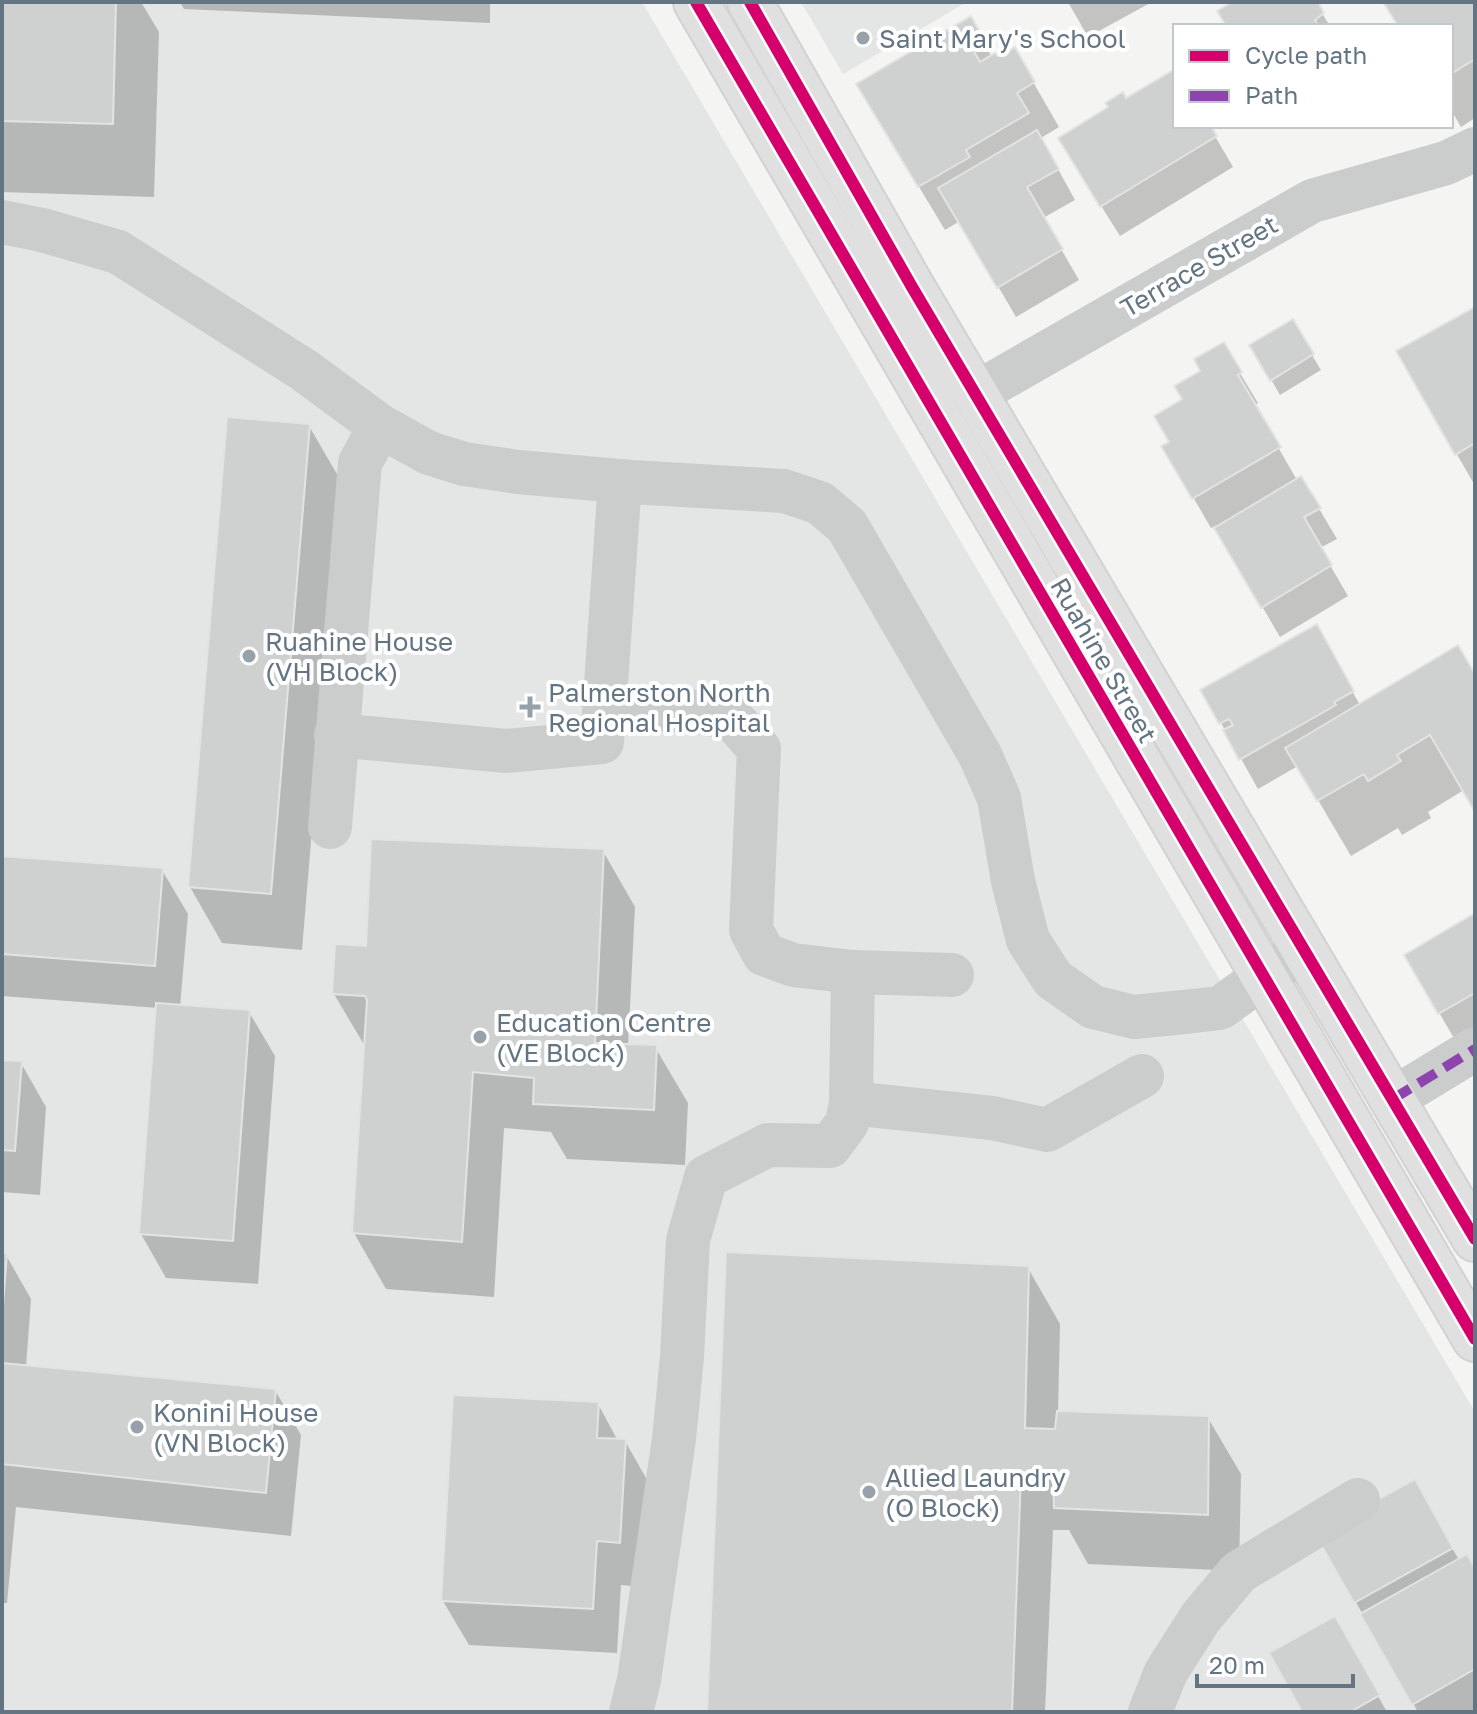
<svg xmlns="http://www.w3.org/2000/svg" width="1477" height="1714" viewBox="0 0 1477 1714" font-family="'Golos Text',sans-serif">
<style>
.built{fill:#e4e6e5}
.shadow{fill:#0003}
.building{fill:#cfd0d0;stroke:#e3e3e2;stroke-width:2}
.lines{fill:none;stroke-linecap:round;stroke-linejoin:round}
.major-casing{stroke:#d1d2d1;stroke-width:48}
.minor{stroke:#cbcdcd;stroke-width:44}
.major{stroke:#e0e0e0;stroke-width:44}
.quiet{stroke:#8e44ad;stroke-width:10;stroke-dasharray:20 10;stroke-linecap:butt}
.cycleway-casing{stroke:#fff;stroke-width:17}
.cycleway{stroke:#d6006c;stroke-width:12}
.poi-dot{fill:#96a1aa;stroke:#fff;stroke-width:3}
.labels{text-anchor:middle;dominant-baseline:central;stroke-width:8;stroke-linejoin:round;paint-order:stroke}
.poi-label{font-size:26px;fill:#637483;stroke:#fff;text-anchor:start}
.street-label{font-size:26px;fill:#637483;stroke:#fff}
</style>
<rect width="100%" height="100%" fill="#f4f4f2"/>
<g class="built">
<path d="M2 2H642L1475 1412V1712H2Z"/>
<path d="M801 2H967L843 74Z"/>
</g>
<g class="shadow">
<path d="M2 2H141L159 32 154 197 2 192Z"/>
<path d="M180 2H490V23L184 9Z"/>
<path d="M1068 2H1152L1088 37Z"/>
<path d="M1236 2H1315L1330 26H1228Z"/>
<path d="M1385 2H1475V118L1461 127 1451 110V26H1399Z"/>
<path d="M970 19 992 57 998 59 1014 49 1059 127 1041 138 1075 200 1043 218 1079 280 1016 317 960 221 945 230 884 129Z"/>
<path d="M1126 101 1175 126H1209L1233 167 1120 236 1078 169Z"/>
<path d="M1475 309V483L1474 484 1398 352Z"/>
<path d="M1292 322 1321 370 1280 395 1252 346Z"/>
<path d="M1223 345 1258 403 1254 406 1297 480 1301 478 1337 539 1320 548 1348 596 1280 637 1215 526 1211 528 1164 447 1172 443 1184 400Z"/>
<path d="M309 426 341 481 302 950 222 943 190 887Z"/>
<path d="M1316 627 1360 705 1475 678V809L1464 790 1428 812 1431 818 1402 835 1398 828 1351 856 1298 766 1258 789 1203 691Z"/>
<path d="M603 851 635 907 628 1046 655 1047 688 1103 685 1165 567 1159 551 1132 504 1128 494 1297 386 1289 354 1233 366 1048 334 994 368 948Z"/>
<path d="M2 858 162 870 188 914 180 1007 249 1012 275 1056 258 1284 166 1278 141 1234 158 1008 2 996Z"/>
<path d="M1475 916V1067L1472 1069 1406 956Z"/>
<path d="M2 1062 21 1063 46 1107 40 1195 2 1192Z"/>
<path d="M2 1255H6L31 1299 26 1367 275 1390 301 1435 291 1536 16 1507 7 1603H2Z"/>
<path d="M1028 1268 1060 1324 1058 1413 1208 1418 1241 1474 1239 1571 1088 1564 1069 1530H1053L1045 1712H709Z"/>
<path d="M598 1404 618 1441H625L650 1485 644 1587 621 1585 617 1653 469 1645 443 1601Z"/>
<path d="M1414 1482 1459 1560 1475 1572V1712H1418L1318 1535Z"/>
<path d="M1334 1619 1387 1712H1305Z"/>
</g>
<g class="building">
<path d="M2 2H116L113 124 2 121Z"/>
<path d="M1232 2H1318L1324 13 1315 20 1318 26H1226L1217 11Z"/>
<path d="M1383 2H1475V59L1451 74V26H1398Z"/>
<path d="M971 16 985 41 972 48 980 62 995 53 998 56 1015 47 1035 82 1017 93 1029 113 966 150 970 157 918 187 856 84Z"/>
<path d="M1175 69V126H1211L1217 136 1100 207 1058 138 1108 107 1105 103 1123 92 1126 98Z"/>
<path d="M1037 130 1059 169 1027 187 1063 249 997 288 938 188Z"/>
<path d="M1475 307V443L1455 455 1396 351Z"/>
<path d="M1293 319 1314 354 1270 381 1249 345Z"/>
<path d="M1224 342 1242 372 1238 375 1281 447 1192 499 1161 446 1169 442 1154 416 1182 399 1174 386 1200 371 1194 359Z"/>
<path d="M227 417 310 424 271 894 188 887Z"/>
<path d="M1301 476 1321 508 1304 517 1332 565 1261 608 1214 528Z"/>
<path d="M1317 624 1354 691 1334 702 1336 705 1239 760 1223 730 1233 725 1229 719 1219 724 1200 690Z"/>
<path d="M1458 645 1475 674V812L1430 735 1397 755 1401 761 1368 781 1364 774 1317 801 1285 748Z"/>
<path d="M371 839 604 849 595 1043 657 1045 654 1110 533 1104 534 1078 473 1072 462 1242 352 1233 367 1000 365 996 332 994 335 944 366 946Z"/>
<path d="M2 856 163 868 155 966 2 954Z"/>
<path d="M1475 913V993L1438 1014 1404 955Z"/>
<path d="M156 1003 250 1010 233 1241 139 1234Z"/>
<path d="M2 1060 22 1061 15 1151 2 1150Z"/>
<path d="M726 1252 1029 1266 1025 1428 1055 1429 1057 1411 1209 1416 1208 1515 1054 1508 1053 1475H1021L1012 1712H707Z"/>
<path d="M2 1253H7L2 1319Z"/>
<path d="M2 1363 276 1389 266 1493 2 1464Z"/>
<path d="M453 1395 599 1402 597 1438 626 1439 620 1543 597 1541 593 1609 441 1601Z"/>
<path d="M1415 1479 1453 1548 1354 1603 1315 1534Z"/>
<path d="M1467 1554 1475 1568V1669L1412 1705 1360 1614Z"/>
<path d="M1335 1616 1380 1695 1350 1712H1302L1269 1653Z"/>
</g>
<g class="lines">
<defs>
<g id="major">
<path d="M696 2 1475 1339"/>
<path d="M750 2 912 287 1475 1239"/>
</g>
</defs>
<use href="#major" class="major-casing"/>
<g class="minor">
<path d="M2 222 42 230 118 252 304 370 380 426 429 453 464 464 518 472 631 482 784 491 820 503 847 526 980 755 999 798 1013 881 1028 940 1053 979 1093 1007 1134 1017 1184 1012 1220 1008 1263 977 1305 950"/>
<path d="M943 414 1001 379 1312 201 1446 163 1475 149"/>
<path d="M605 706 699 712 732 718 759 749 751 930 764 954 793 965 853 972 952 975"/>
<path d="M336 735 506 751 602 742 620 481"/>
<path d="M330 827 360 463 380 426"/>
<path d="M1393 1099 1475 1049"/>
<path d="M851 1103 992 1118 1047 1130 1142 1076"/>
<path d="M631 1712 639 1680 674 1439 682 1357 688 1240 706 1177 768 1145 830 1146 847 1123 851 1103 853 972"/>
<path d="M1150 1712 1166 1672 1201 1617 1239 1572 1358 1500"/>
</g>
<use href="#major" class="major"/>
<path class="quiet" d="M1393 1099 1475 1049"/>
<defs>
<g id="cycleway">
<path d="M696 2 1475 1339"/>
<path d="M750 2 912 287 1475 1239"/>
</g>
</defs>
<use href="#cycleway" class="cycleway-casing"/>
<use href="#cycleway" class="cycleway"/>
</g>
<g class="poi-dot">
<circle cx="863" cy="38" r="8"/>
<circle cx="249" cy="656" r="8"/>
<path d="M526 695h8v8h8v8h-8v8h-8v-8h-8v-8h8z"/>
<circle cx="480" cy="1037" r="8"/>
<circle cx="137" cy="1427" r="8"/>
<circle cx="869" cy="1492" r="8"/>
</g>
<g class="labels">
<g class="poi-label">
<text x="879" y="38">Saint Mary's School</text>
<text x="265" y="641">Ruahine House<tspan x="265" dy="30">(VH Block)</tspan></text>
<text x="548" y="692">Palmerston North<tspan x="548" dy="30">Regional Hospital</tspan></text>
<text x="496" y="1022">Education Centre<tspan x="496" dy="30">(VE Block)</tspan></text>
<text x="153" y="1412">Konini House<tspan x="153" dy="30">(VN Block)</tspan></text>
<text x="885" y="1477">Allied Laundry<tspan x="885" dy="30">(O Block)</tspan></text>
</g>
<g class="street-label">
<text transform="translate(1199 266) rotate(-30)">Terrace Street</text>
<text transform="translate(1104 660) rotate(60)">Ruahine Street</text>
</g>
</g>
<rect width="1477" height="1714" fill="none" stroke="#637483" stroke-width="8"/>
<rect x="1173" y="24" width="280" height="104" fill="#ffffff" stroke="#c1c7cd" stroke-width="2"/>
<rect x="1189" y="50" width="40" height="12" fill="#d6006c" stroke="#c1c7cd" stroke-width="2"/>
<text x="1245" y="64" font-size="24" fill="#637483">Cycle path</text>
<rect x="1189" y="90" width="40" height="12" fill="#8e44ad" stroke="#c1c7cd" stroke-width="2"/>
<text x="1245" y="104" font-size="24" fill="#637483">Path</text>
<path d="M1197 1674v12h156v-12" fill="none" stroke="#637483" stroke-width="4"/>
<text x="1209" y="1674" font-size="24" fill="#637483" stroke="#ffffff" stroke-width="6" paint-order="stroke">20 m</text>
</svg>
